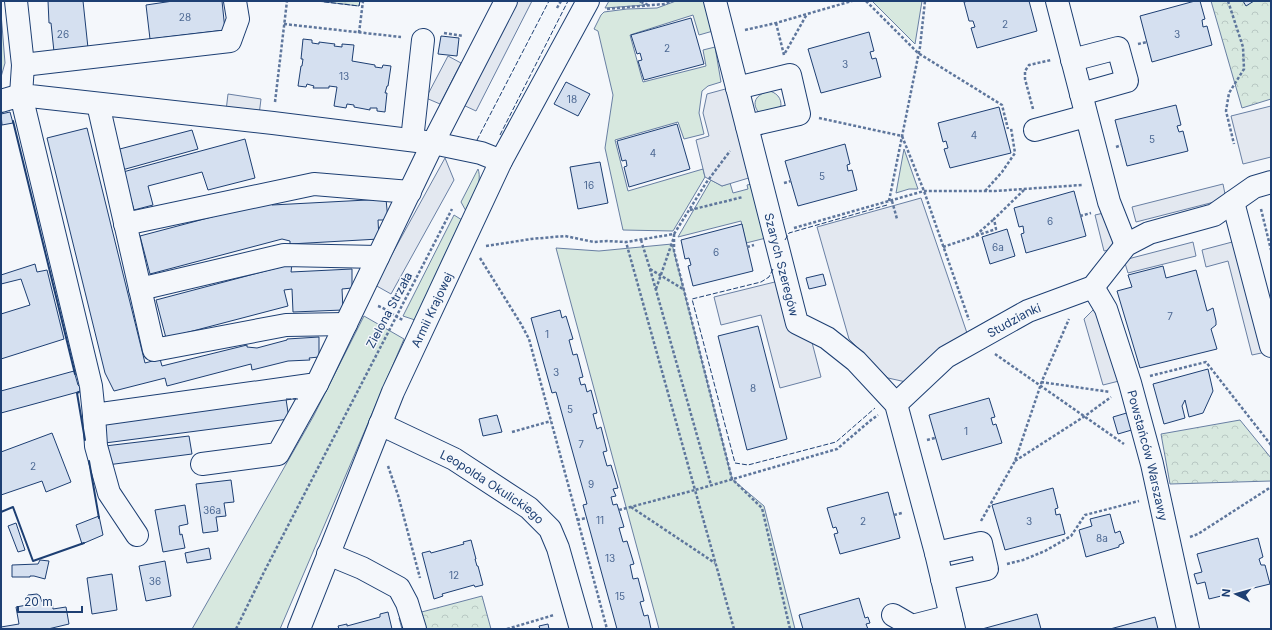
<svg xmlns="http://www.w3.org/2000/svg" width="1272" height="630" viewBox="0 0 1272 630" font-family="Inter,sans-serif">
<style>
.grass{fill:#d7e8df;stroke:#687fa3}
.forest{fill:url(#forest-crowns);stroke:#687fa3}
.parking{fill:#e3e8f0;stroke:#687fa3}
.building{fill:#d5e0f0;stroke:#1d3f73}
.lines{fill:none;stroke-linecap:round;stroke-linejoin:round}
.minor-casing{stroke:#1d3f73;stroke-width:24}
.path{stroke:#5e769c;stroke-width:2.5;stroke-dasharray:3 2;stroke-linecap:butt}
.minor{stroke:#f4f7fb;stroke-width:22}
.fence{stroke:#1d3f73;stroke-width:1;stroke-dasharray:5 2;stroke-linecap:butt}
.wall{stroke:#1d3f73;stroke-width:2}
.labels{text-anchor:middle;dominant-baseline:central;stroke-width:3;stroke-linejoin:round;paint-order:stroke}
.number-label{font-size:10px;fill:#4b6792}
.street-label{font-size:12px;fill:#1d3f73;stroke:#f4f7fb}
</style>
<defs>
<pattern id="forest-crowns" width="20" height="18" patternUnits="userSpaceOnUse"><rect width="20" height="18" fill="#d7e8df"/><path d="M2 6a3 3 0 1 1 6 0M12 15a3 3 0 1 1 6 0" fill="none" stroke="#b8c8c3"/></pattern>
</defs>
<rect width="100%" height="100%" fill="#f4f7fb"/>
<g class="grass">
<path d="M609 1H638L645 5 605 8Z"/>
<path d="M676 1H705L713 31 699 35 693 15 630 35 643 82 706 66 703 50 715 47 721 82 708 86 702 91 699 113 704 134 684 139 678 122 615 140 628 191 703 169 705 177 673 231 623 230 605 148 613 95 598 31 594 29 601 15 604 12 627 9 657 8Z"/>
<path d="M875 1H922L915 44 873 2Z"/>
<path d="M1 13 5 63 1 77Z"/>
<path d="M770 91C779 94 783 101 780 110L760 114C750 103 756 94 770 91Z"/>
<path d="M904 149 918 189H909L896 193Z"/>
<path d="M478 169C483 183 472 199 466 211L461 202Z"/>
<path d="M711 180 722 186 730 183 733 193 748 189 747 185 752 184 770 237 746 243 741 221 678 237Z"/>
<path d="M454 215 462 220 418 321 403 316Z"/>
<path d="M672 244 732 479 764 506 795 629H659L556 248 599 251Z"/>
<path d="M364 316 404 339 280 629H192L313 417Z"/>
</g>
<g class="forest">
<path d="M317 1H360L359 6Z"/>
<path d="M1211 1H1271V99L1242 108Z"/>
<path d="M1240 420 1271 458V481L1170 484 1161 434Z"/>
<path d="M482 596 491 629H402L399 618Z"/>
</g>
<g class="parking">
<path d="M515 1H532L476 111 461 104Z"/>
<path d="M448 56 461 63 440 104 426 98Z"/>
<path d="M729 88 752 177 722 186 705 177 696 140 709 136 703 113 707 94Z"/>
<path d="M228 94 261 99 259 115 226 111Z"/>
<path d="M1271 106V157L1243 164 1231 116Z"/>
<path d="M445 158 454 180 391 294 375 285Z"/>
<path d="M1223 184 1226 199 1136 222 1132 207Z"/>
<path d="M921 198 968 336 906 382 888 378 849 339 817 227Z"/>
<path d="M1108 212 1117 248 1104 251 1095 215Z"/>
<path d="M1236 241 1266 352 1252 355 1228 261 1206 267 1202 250Z"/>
<path d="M1193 242 1196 256 1128 273 1124 260Z"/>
<path d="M795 277 821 377 780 388 761 315 721 325 714 297Z"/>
<path d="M1096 307 1119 381 1103 385 1084 319Z"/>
</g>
<g class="building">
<path d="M48 1H83L88 48 54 52 51 23H49Z"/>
<path d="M173 1H222L225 30 150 39 146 5Z"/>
<path d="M969 1H1029L1037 31 977 48 971 28 975 27 973 21H969L964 2Z"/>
<path d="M1195 1H1200L1205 19 1202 20 1203 27 1207 26 1212 45 1152 62 1140 16Z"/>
<path d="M1243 1H1254L1246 6Z"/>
<path d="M691 18 704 64 644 80 638 61 642 60 640 53 637 54 631 35Z"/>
<path d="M869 32 874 51 870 52 872 59 876 58 881 77 821 93 808 49Z"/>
<path d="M441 36 459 38 457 56 438 54Z"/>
<path d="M303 39 312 40V43L319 44V42L335 44 334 46 342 47V44L354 45 352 61 375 65V67L382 68 383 65 391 66 388 86H387L385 93H387L385 112 377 111V108H370V110L354 107V105L347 104 346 108 334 106 337 87 329 86V88H313L314 86 307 84 306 87 298 86 301 66H302L303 59H301Z"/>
<path d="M566 82 590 94 578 116 554 104Z"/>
<path d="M1176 105 1181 125 1177 126 1179 132 1183 131 1188 151 1127 166 1115 120Z"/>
<path d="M999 107 1011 153 950 168 944 149 948 148 946 141 943 142 938 123Z"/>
<path d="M10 112 13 123 2 125 1 114Z"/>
<path d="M677 124 690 169 629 187 624 167 627 166 626 160 622 161 617 141Z"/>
<path d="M87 128 145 363 160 359 162 366 247 345V347L257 348 287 340V339L319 337V357L309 358 310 360 288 361 252 370 251 364 167 386 165 378 114 391 105 373 47 138Z"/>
<path d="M192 130 198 149 122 170 116 150Z"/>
<path d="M245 139 255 178 208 190 202 172 148 186 153 205 134 210 123 172Z"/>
<path d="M845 144 850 164 847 165 848 171 852 170 857 190 798 206 785 161Z"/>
<path d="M600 162 608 203 578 209 570 167Z"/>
<path d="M1074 191 1086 236 1026 253 1021 234 1024 233 1023 226 1019 227 1014 208Z"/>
<path d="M386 199 388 220H378L379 239 290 244V241L282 239 150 274 140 236 272 201V205Z"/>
<path d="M742 224 753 271 693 286 688 266 691 265 689 258 685 259 681 240Z"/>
<path d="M1007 229 1015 256 990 264 982 237Z"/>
<path d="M35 264 37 272 47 270 64 339 1 359V314L30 305 21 279 1 284V275Z"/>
<path d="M292 264 291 272 352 269V288L342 289 343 310 293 312 292 289 284 290 288 306 166 338 156 300Z"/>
<path d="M1163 266 1166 278 1196 270 1207 311 1213 308 1216 321V325L1211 329 1217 349 1140 368 1117 291 1132 287 1128 275Z"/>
<path d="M823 274 826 285 809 289 806 278Z"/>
<path d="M560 310 562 318 566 316 573 339 569 340 573 355 577 354 583 377 579 378 581 385 585 384 587 392 591 390 597 413 593 414 597 429 601 427 607 451 603 452 607 466 611 465 618 488 613 489 616 496 611 497 613 505 617 504 624 527 619 528 623 542 627 541 634 564 630 565 633 579 638 578 644 601 640 602 644 616 648 615 651 629H617L583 505 587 504 556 392 552 393 531 318Z"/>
<path d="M758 326 787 439 747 450 718 336Z"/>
<path d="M1208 369 1213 391 1203 413 1189 417 1185 400 1182 406 1185 418 1164 424 1153 384Z"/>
<path d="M74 371 78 385 80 387V391L78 392 1 413V391Z"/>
<path d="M989 398 995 417 991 418 993 425 996 424 1002 443 942 460 929 415Z"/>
<path d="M286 399 289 419 105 443 102 423Z"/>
<path d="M1130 412 1135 429 1118 434 1113 417Z"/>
<path d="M497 415 502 432 483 436 479 419Z"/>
<path d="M52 433 71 482 46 492 42 481 1 495V452Z"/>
<path d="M189 436 192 454 107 465 105 446Z"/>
<path d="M231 480 234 502 224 503 226 516 216 517 218 531 203 533 196 484Z"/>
<path d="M1053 488 1058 508 1055 509 1056 515 1060 514 1065 534 1005 550 992 505Z"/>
<path d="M888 492 900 538 840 554 834 534 838 533 836 527 833 528 827 508Z"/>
<path d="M185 505 188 524 179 526 180 535 182 534 185 548 163 552 155 510Z"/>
<path d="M1110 514 1115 533 1120 531 1124 543 1119 545V547L1086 557 1079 530 1092 526 1090 519Z"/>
<path d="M99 516 103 535 82 544 76 525Z"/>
<path d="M16 523 25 550 18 552 8 526Z"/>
<path d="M1258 538 1263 557 1259 559 1261 565H1265L1270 584 1209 599 1205 582 1197 584 1194 574 1202 572 1197 554Z"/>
<path d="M471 540 476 559H475L477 566H478L483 585 475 587 474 585 442 594 443 596 434 599 422 553 430 551 431 553 464 544 463 542Z"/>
<path d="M209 548 211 559 187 563 185 553Z"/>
<path d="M40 560 49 561 45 579 34 576H30V577H12V565L38 564Z"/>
<path d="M165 561 171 596 146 601 139 566Z"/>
<path d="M112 574 117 610 92 614 87 578Z"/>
<path d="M37 594 40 596 42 602 52 600 53 609 66 607 69 624 48 629H1V627L19 624 16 607 27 605 26 599 28 595Z"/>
<path d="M859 598 865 618 868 617 870 623 866 624 868 629H803L799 615Z"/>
<path d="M388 612 392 629H339L338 626 347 624V626L380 617V614Z"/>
<path d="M1037 614 1041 629H982Z"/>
<path d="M1155 617 1158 629H1110Z"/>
<path d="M548 624 549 629H539H540L539 626Z"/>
</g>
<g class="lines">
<defs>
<g id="minor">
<path d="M16 1 23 65 21 95 273 123 433 143 481 153 501 161"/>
<path id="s1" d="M715 1 797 323 827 338 856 361 896 404 936 553 954 629"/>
<path d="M1057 1 1109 202 1126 245"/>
<path d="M1072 60 1118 48 1127 81 1081 94"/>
<path d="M23 65 230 41 238 19 235 1"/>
<path d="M737 88 790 75 799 114 747 126"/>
<path d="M1 101 21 95 91 386 94 415 317 384 433 143 506 1"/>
<path d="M98 104 154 350 286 325 346 324"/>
<path d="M1035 130 1086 116"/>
<path d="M412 140 423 40"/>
<path d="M1233 202 1271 346"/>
<path d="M125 224 314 184 410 192"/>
<path id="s2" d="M1093 287 1106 309 1130 383 1152 464 1188 629"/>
<path d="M140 289 284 255 378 257"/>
<path id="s3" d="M896 404 946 357 1028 311 1093 287 1126 245 1149 233 1214 215 1254 187 1271 182"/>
<path d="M94 415 96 446 109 493 137 535"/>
<path id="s4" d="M380 424 454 459 529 508 550 529 558 548 581 629"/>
<path d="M202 464 278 454 317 384"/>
<path d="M936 553 981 543 987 569 942 579"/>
<path d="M328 554 362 568 399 588 407 603 415 629"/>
<path d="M893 615 912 626 951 616"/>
<path id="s5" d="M299 629 393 392 501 161 588 1"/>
</g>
</defs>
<use href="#minor" class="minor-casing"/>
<g class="path">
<path d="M641 1 648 5"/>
<path d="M866 1 918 53 1002 105 1008 129"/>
<path d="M1228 1 1243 47 1244 69 1229 93 1226 111 1234 144"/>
<path d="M557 8 561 1"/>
<path d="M607 9 664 4 672 1"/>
<path d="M776 23 784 55"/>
<path d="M284 24 401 37"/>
<path d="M745 30 776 23 852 1"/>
<path d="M359 33 363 1"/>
<path d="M444 33 463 36"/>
<path d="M1138 44 1147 42"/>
<path d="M785 53 807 14"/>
<path d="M275 102 287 1"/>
<path d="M1033 109 1025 79V71L1029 65 1051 60"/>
<path d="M819 118 902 136 924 191 969 320"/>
<path d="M1116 147 1122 145"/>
<path d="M784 183 791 181"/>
<path d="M985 191 1002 172 1015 153 1011 128"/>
<path d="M889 201 920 47 925 1"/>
<path d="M892 201 897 219"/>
<path d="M1261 209 1271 250"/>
<path d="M690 210 743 197"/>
<path d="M1080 216 1091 213"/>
<path d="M794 228 924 191H995L1082 185"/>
<path d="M674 234V251L732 479 762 508 790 629"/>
<path d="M976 235 993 220"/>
<path d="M641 240 650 269 711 485"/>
<path d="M486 246 531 239 565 236 594 242 607 241 626 242 674 234 706 183 730 151"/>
<path d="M747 247 754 245"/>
<path d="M943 247 996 229 994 219 1025 189"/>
<path d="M480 258 521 324 529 339 607 629"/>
<path d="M650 269 683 289"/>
<path d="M656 289 674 237"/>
<path d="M378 306C387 309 394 316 403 320"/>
<path d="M995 354 1124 444"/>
<path d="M1150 376 1206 362 1271 445"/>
<path d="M1041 382 1110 392"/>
<path d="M512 432 551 421"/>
<path d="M927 440 935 438"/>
<path d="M1015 461 1085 416 1111 397"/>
<path d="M388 466 398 495 420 578"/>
<path d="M631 507 715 563"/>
<path d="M619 510 695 490 626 242"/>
<path d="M894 515 902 513"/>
<path d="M577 520 586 518"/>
<path d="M981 521 1015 461 1042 381 1069 319"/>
<path d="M1190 537 1198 534 1271 487"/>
<path d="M1007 564 1023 560 1045 551 1071 536 1085 515 1139 501"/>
<path d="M236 629 263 574 452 209"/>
<path d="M507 629 554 615"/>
<path d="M734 629 695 490 837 449 871 420 878 415"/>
</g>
<use href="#minor" class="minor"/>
<g class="fence">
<path d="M317 1 359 6 360 1"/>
<path d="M500 135 568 1"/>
<path d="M477 140 549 1"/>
<path d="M785 240 789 233 887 205"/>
<path d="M773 269 769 277 761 282 692 299 735 463 748 465 836 442 875 408"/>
<path d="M286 399H300"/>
</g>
<g class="wall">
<path d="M13 121 75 374"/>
<path d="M79 392 77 393 85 440"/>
<path d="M89 461 99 518"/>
<path d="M1 512 13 507 33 561 84 543"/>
</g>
</g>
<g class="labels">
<g class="number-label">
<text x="185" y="17">28</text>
<text x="1005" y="24">2</text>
<text x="63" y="34">26</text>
<text x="1177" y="34">3</text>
<text x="667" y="48">2</text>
<text x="845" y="64">3</text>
<text x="344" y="76">13</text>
<text x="572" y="99">18</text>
<text x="974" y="135">4</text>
<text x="1152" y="139">5</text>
<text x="653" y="153">4</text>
<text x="822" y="176">5</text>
<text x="589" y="185">16</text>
<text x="1050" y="221">6</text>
<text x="998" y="247">6a</text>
<text x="716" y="252">6</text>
<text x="1170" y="316">7</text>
<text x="547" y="334">1</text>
<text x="556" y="372">3</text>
<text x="753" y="388">8</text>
<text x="570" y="409">5</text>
<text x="966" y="431">1</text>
<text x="581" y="444">7</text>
<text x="33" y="466">2</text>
<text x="591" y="484">9</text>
<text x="212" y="510">36a</text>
<text x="600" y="520">11</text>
<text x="863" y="521">2</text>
<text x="1029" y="521">3</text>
<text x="1102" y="538">8a</text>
<text x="610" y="558">13</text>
<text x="454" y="575">12</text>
<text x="155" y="581">36</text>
<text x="620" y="596">15</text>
</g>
<g class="street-label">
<text stroke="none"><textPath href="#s1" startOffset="272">Szarych Szeregów</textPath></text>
<text transform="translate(389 310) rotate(-62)">Zielona Strzała</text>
<text stroke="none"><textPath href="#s5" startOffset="346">Armii Krajowej</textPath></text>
<text stroke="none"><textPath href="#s3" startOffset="146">Studzianki</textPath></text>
<text stroke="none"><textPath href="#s2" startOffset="178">Powstańców Warszawy</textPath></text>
<text stroke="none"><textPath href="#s4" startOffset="129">Leopolda Okulickiego</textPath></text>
</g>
</g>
<rect width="1272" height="630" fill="none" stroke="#1d3f73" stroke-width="4"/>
<g transform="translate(1236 594) rotate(276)" stroke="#f4f7fb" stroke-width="3" paint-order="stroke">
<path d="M0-3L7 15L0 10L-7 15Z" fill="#1d3f73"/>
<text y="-6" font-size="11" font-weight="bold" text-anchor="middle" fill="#1d3f73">N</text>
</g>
<path d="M18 606v6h64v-6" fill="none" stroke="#1d3f73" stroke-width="2"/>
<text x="24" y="606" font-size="12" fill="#1d3f73" stroke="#f4f7fb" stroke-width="3" paint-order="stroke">20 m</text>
</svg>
